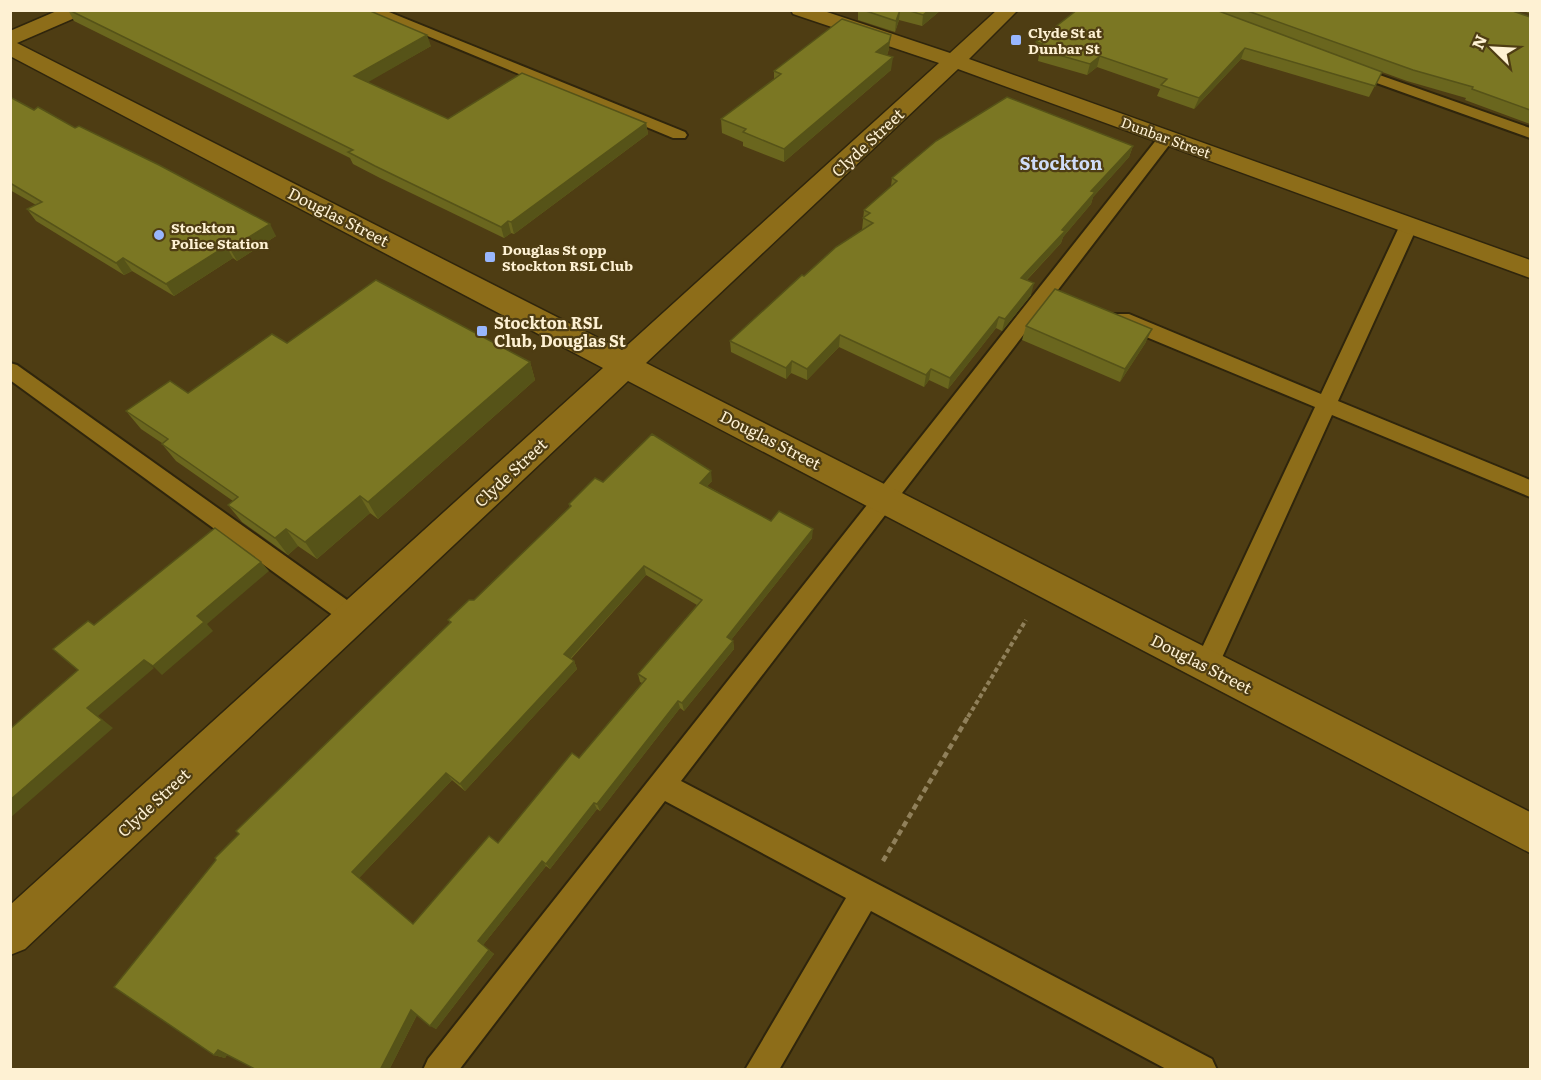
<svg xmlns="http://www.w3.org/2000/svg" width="1541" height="1080" viewBox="0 0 1541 1080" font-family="Literata,serif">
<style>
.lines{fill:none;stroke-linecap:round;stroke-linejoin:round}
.lane-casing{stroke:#2f250c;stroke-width:4}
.street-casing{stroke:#2f250c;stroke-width:3}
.path-far1{stroke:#90805a;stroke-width:4;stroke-dasharray:4.5 3;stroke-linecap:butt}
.path{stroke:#90805a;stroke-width:4.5;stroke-dasharray:6 4;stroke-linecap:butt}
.lane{fill:#8d6d19;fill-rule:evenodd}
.street{fill:#8d6d19;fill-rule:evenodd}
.wall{fill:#6a661e;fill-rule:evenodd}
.shaded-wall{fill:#565318}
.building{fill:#7b7723;stroke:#565318;stroke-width:1.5;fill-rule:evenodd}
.poi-dot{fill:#98b6fd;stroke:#4e3d13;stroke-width:2}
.labels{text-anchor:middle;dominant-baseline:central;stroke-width:4.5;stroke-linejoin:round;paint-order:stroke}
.far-poi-label{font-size:14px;font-weight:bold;fill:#fef1d3;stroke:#4e3d13;text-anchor:start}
.far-street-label{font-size:14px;fill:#fef1d3;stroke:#4e3d13}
.street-label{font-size:16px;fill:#fef1d3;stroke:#4e3d13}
.poi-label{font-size:16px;font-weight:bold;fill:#fef1d3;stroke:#4e3d13;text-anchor:start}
.far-district-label{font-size:18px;font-weight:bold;fill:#cfdcf7;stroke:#4e3d13}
</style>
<rect width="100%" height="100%" fill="#4e3d13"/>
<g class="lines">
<defs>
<g id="lane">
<path d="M365 10H384L685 132 687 135 685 138H673Z"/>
<path d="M1351 65 1530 128V138L1346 72 1344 69Z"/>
<path d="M1167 132 1173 134 1175 137 1173 140 681 781 1212 1059 1217 1070H1168L871 911 779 1070H745L846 898 665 801 459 1070H423L428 1059 1161 134Z"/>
<path d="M1409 220 1418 225 1338 401 1530 480V497L1332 415 1215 673 1206 676 1197 673 1194 665 1315 407 1115 324 1113 319 1115 314H1129L1321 394 1400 225Z"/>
<path d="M10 363 17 365 361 610 365 617 361 624 353 627 345 624 10 380Z"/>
</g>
<path id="street" d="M59 10H86L84 14 17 43 622 350 939 63 793 14 791 10H821L950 53 997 10H1018L969 59 1530 260V278L958 69 646 363 1530 812V853L628 381 25 949 10 955V905L603 368 10 56V31Z"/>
</defs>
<use href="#lane" class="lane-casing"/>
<use href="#street" class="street-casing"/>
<path class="path-far1" d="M968 717 1026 620"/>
<path class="path" d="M883 861 969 715"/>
<use href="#lane" class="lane"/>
<use href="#street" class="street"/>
</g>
<g class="wall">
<path d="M68 10H368L431 46 367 82 448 119 646 123 648 134 514 234 511 233 504 238 380 178 353 164 350 158 74 21Z"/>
<path d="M858 10H941L922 26 899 20 895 32 858 20Z"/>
<path d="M1077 10H1510L1530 17V124L1465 100 1466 98 1407 81 1371 68 1382 72 1369 97 1241 59 1194 109 1157 96 1160 89 1097 67 1087 75 1038 61 1039 55 1034 53 1036 42Z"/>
<path d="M1522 10H1530V14Z"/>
<path d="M889 49 887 55 891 70 784 162 743 146V142L722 133 721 119 774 79V71Z"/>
<path d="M10 97 34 110 276 236 237 261 233 258 174 296 132 271 124 275 36 221 27 209 36 205 10 190Z"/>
<path d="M1133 146 1129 157 1093 197 1091 204 1063 237 1061 243 1027 280 1031 295 1002 331 996 328 948 389 929 380 924 387 839 347 807 380 791 373 786 379 731 352 730 341 804 276 862 230 864 210 891 186 892 178Z"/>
<path d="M1026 326 1146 342 1120 382 1022 340Z"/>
<path d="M287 343 530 362 535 380 378 519 370 513 317 559 298 546 288 555 242 522 228 505 233 501 176 461 162 444V443L141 429 126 411 188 393Z"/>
<path d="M712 481 707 486 771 521 812 538 731 640 733 641 734 649 684 711 680 708 600 811 597 809 550 869 546 866 483 945 494 954 436 1029 417 1015 389 1070 227 1055 225 1058 214 1055 450 623 448 620 474 600 570 508 569 504 603 482ZM646 575 697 605 638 674 640 682 642 683 579 758 498 843 413 924 359 878 452 780 465 791 577 669 574 661 571 659Z"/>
</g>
<g class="shaded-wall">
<path d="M900 10 899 20 895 32 896 21Z"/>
<path d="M929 10H941L922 26 923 15Z"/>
<path d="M427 35 431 46 358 88 354 76Z"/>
<path d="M891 35 889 49 887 55 876 52Z"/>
<path d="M1245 48 1241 59 1194 109 1199 98Z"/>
<path d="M1100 56 1097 67 1087 75 1090 64Z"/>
<path d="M893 57 891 70 784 162V149Z"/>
<path d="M646 123 648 134 514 234 511 222Z"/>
<path d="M1133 146 1129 157 1093 197 1091 204 1063 237 1061 243 1018 289 1021 278 1062 230 1091 191Z"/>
<path d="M508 221 511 233 504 238 501 227Z"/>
<path d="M270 224 276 236 237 261 230 249Z"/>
<path d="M226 246 233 258 174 296 166 284Z"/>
<path d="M123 258 132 271 124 275 116 263Z"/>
<path d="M1034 283 1031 295 1002 331 1005 319Z"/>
<path d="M999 317 996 328 948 389 950 378Z"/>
<path d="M1152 329 1146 342 1120 382 1125 369Z"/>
<path d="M840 335 839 347 807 380V369Z"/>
<path d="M792 361 791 373 786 379V368Z"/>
<path d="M530 362 535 380 378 519 368 502Z"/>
<path d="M931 369 929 380 924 387 926 375Z"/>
<path d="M711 471 712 481 701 492 700 483Z"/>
<path d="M360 496 370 513 317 559 305 542Z"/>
<path d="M286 529 298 546 288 555 275 538Z"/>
<path d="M813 529 812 538 727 645V637Z"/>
<path d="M261 562 269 571 207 624 213 631 162 675 153 666 197 616Z"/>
<path d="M644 566 646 575 567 662 564 654Z"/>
<path d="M733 641 734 649 684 711 682 703Z"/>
<path d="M144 660 154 668 98 716 113 728 10 818V800L87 708Z"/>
<path d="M574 661 577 669 465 791 460 784Z"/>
<path d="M678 701 680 708 600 811 597 804Z"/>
<path d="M446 773 452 780 359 878 419 929 352 872Z"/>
<path d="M594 803 597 809 550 869 546 864Z"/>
<path d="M542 861 546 866 483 945 478 941Z"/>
<path d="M489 950 494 954 436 1029 430 1026Z"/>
<path d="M411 1010 418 1013 389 1070H380Z"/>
<path d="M218 1050 228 1053 225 1058 214 1055Z"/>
</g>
<g class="building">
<path d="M69 10H368L427 35 354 76 448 119 522 73 646 123 511 222 508 221 501 227 375 166 348 152 353 150Z"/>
<path d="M863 10H900L896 21Z"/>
<path d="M907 10H929L923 15Z"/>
<path d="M1077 10H1216L1382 72 1375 86 1245 48 1199 98 1161 85 1167 79 1100 56 1090 64 1041 50 1044 47 1041 45 1043 44 1036 42Z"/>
<path d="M1245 10H1510L1530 17V110L1472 89 1473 87 1413 70Z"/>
<path d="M842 19 891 35 889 42 876 52 893 57 784 149 743 132 746 129 721 119 781 74 774 71Z"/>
<path d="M10 97 34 110 38 107 75 128 79 126 159 165 270 224 230 249 226 246 166 284 123 258 116 263 27 209 42 202 10 183Z"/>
<path d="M1007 97 1133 146 1091 191 1095 192 1062 230 1065 231 1021 278 1034 283 1005 319 999 317 950 378 931 369 926 375 840 335 807 369 792 361 786 368 730 341 802 275 804 276 836 247 873 223 863 218 870 213 864 210 897 181 892 178 936 141Z"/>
<path d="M376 280 530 362 368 502 360 496 305 542 286 529 275 538 228 505 238 497 162 444 168 439 126 411 170 381 188 393 272 334 287 343Z"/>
<path d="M1055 289 1152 329 1125 369 1026 326Z"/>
<path d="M652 434 711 471 700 483 771 521 779 511 813 529 727 637 733 641 682 703 678 701 597 804 594 803 546 864 542 861 478 941 489 950 430 1026 411 1010 380 1070H257L218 1050 214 1055 114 987 216 860 215 858 239 834 236 831 451 622 448 620 469 600H474L571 506 569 504 595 478 603 482ZM644 566 702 600 638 674 646 679 579 758 572 753 498 843 489 836 413 924 352 872 446 773 460 784 574 661 564 654Z"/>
<path d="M215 528 261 562 197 616 204 622 153 666 144 660 87 708 102 720 10 800V729L78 670 53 649 88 621 94 625Z"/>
</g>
<g class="poi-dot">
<rect x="1010" y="34" width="12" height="12" rx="3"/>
<circle cx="159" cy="235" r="6"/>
<rect x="484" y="251" width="12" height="12" rx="3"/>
<rect x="476" y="325" width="12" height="12" rx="3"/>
</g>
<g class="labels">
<g class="far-poi-label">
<text x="1028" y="32">Clyde St at<tspan x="1028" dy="16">Dunbar St</tspan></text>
<text x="171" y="227">Stockton<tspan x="171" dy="16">Police Station</tspan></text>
<text x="502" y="249">Douglas St opp<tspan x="502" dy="16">Stockton RSL Club</tspan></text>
</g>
<g class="far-street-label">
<text transform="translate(1166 137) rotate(20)">Dunbar Street</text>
</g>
<g class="street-label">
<text transform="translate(867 142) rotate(-43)">Clyde Street</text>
<text transform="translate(339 216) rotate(27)">Douglas Street</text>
<text transform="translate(771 439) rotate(27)">Douglas Street</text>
<text transform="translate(510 472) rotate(-43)">Clyde Street</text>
<text transform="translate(1202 663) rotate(27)">Douglas Street</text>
<text transform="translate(153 802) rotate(-43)">Clyde Street</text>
</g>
<g class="poi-label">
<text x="494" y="322">Stockton RSL<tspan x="494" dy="18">Club, Douglas St</tspan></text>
</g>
<g class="far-district-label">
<text x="1061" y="162">Stockton</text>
</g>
</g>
<rect width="1541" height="1080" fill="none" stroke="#fef1d3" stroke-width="24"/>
<g transform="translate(1493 48) rotate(294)" stroke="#4e3d13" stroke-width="4.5" paint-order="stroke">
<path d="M0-4.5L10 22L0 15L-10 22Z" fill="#fef1d3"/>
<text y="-9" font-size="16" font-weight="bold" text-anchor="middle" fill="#fef1d3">N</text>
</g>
</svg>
